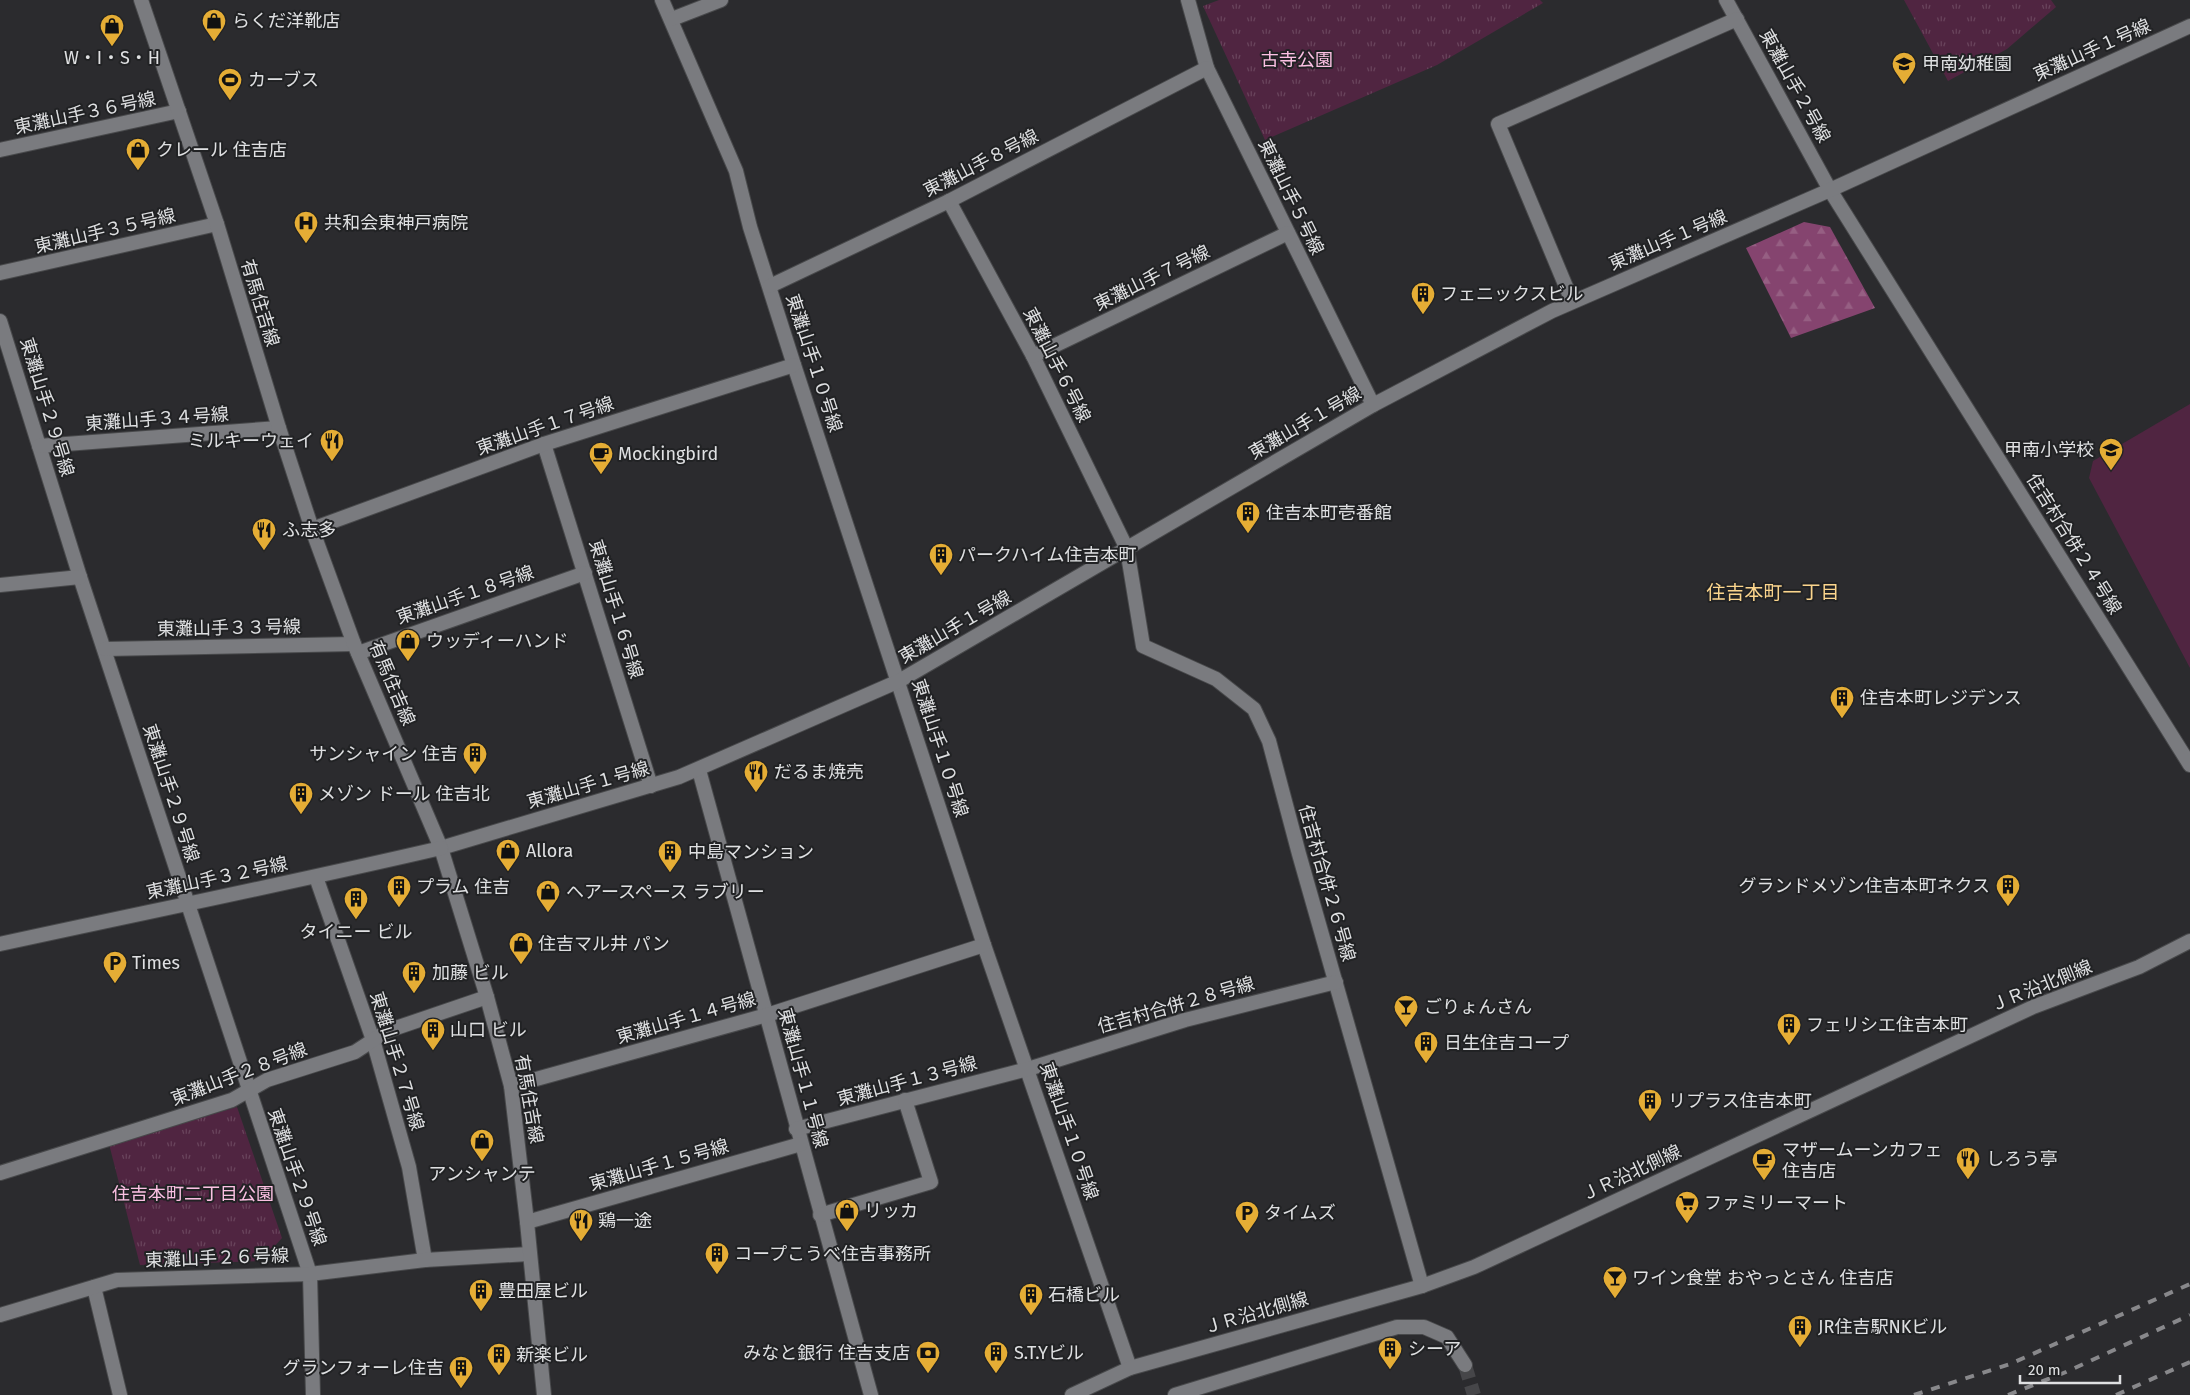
<svg xmlns="http://www.w3.org/2000/svg" width="2190" height="1395" viewBox="0 0 2190 1395" font-family="'Fira Sans','Noto Sans JP',sans-serif">
<style>
.forest{fill:url(#forest-firs)}
.park{fill:url(#park-tufts)}
.pitch{fill:#502541}
.lines{fill:none;stroke-linecap:round;stroke-linejoin:round}
.minor-tunnel{stroke:#464649;stroke-width:14;stroke-dasharray:14 7;stroke-linecap:butt}
.minor-casing{stroke:#48494b;stroke-width:16}
.tertiary-casing{stroke:#48494b;stroke-width:16}
.minor{stroke:#7a7b7f;stroke-width:14}
.tertiary{stroke:#7a7b7f;stroke-width:14}
.rail{stroke:#88888b;stroke-width:4;stroke-dasharray:9 9;stroke-linecap:butt}
.labels{text-anchor:middle;dominant-baseline:central;stroke-width:4;stroke-linejoin:round;paint-order:stroke}
.poi-label{font-size:18px;fill:#dfe0e2;stroke:#212224;text-anchor:start}
.street-label{font-size:18px;fill:#dfe0e2;stroke:#212224}
.park-label{font-size:18px;fill:#fbc0e3;stroke:#212224}
.neighbourhood-label{font-size:19px;fill:#fbd58d;stroke:#212224}
</style>
<defs>
<pattern id="forest-firs" width="22" height="20" patternUnits="userSpaceOnUse" patternTransform="scale(1.25)"><rect width="22" height="20" fill="#85446f"/><path d="M5 1l3.5 6h-7zM16 11l3.5 6h-7z" fill="#965f83"/></pattern>
<pattern id="park-tufts" width="24" height="20" patternUnits="userSpaceOnUse" patternTransform="scale(1.25)"><rect width="24" height="20" fill="#502541"/><path d="M3 7l-1-3M5 7V3M7 7l1-3M15 17l-1-3M17 17v-4M19 17l1-3" fill="none" stroke="#69445c"/></pattern>
</defs>
<rect width="100%" height="100%" fill="#2b2b2e"/>
<path class="forest" d="M1804 222 1830 227 1875 308 1791 338 1746 248Z"/>
<g class="park">
<path d="M1219 0H1540L1543 3 1437 65 1265 140 1203 6Z"/>
<path d="M1904 0H2051L2056 7 2007 49 1948 81Z"/>
<path d="M237 1107 282 1238 261 1261 140 1265 109 1144Z"/>
</g>
<path class="pitch" d="M2190 404V668L2089 478 2093 461Z"/>
<g class="lines">
<path class="minor-tunnel" d="M1465 1365 1474 1395"/>
<defs>
<g id="minor">
<path d="M662 0 736 171 750 227 794 365 984 945 1130 1368"/>
<path d="M1188 0 1207 68 1373 405"/>
<path d="M1726 0 1830 190 2190 765"/>
<path d="M672 19 721 0"/>
<path d="M0 150 179 111"/>
<path d="M949 201 1033 356 1127 549 1143 646 1216 679 1254 709 1269 741 1299 854 1422 1286"/>
<path d="M0 273 217 224"/>
<path d="M770 286 949 201 1207 68"/>
<path d="M1572 301 1498 124 1737 19"/>
<path d="M0 321 80 577 310 1274 313 1395"/>
<path d="M1033 356 1288 233"/>
<path d="M544 444 651 786"/>
<path d="M39 446 279 428"/>
<path d="M312 529 544 444 794 365"/>
<path d="M0 585 80 577"/>
<path d="M105 649 354 644"/>
<path d="M358 653 585 573"/>
<path d="M699 770C757 978 812 1187 871 1395"/>
<path d="M441 848 679 777 899 681 1373 405 1552 311 1830 190 2190 26"/>
<path d="M316 877 373 1040 409 1167 425 1260"/>
<path d="M511 1086 767 1015 984 945"/>
<path d="M796 1129 1028 1069 1185 1020 1336 982"/>
<path d="M0 1173 232 1100 267 1080 355 1052 387 1031 487 997"/>
<path d="M820 1215 931 1182 905 1100"/>
<path d="M527 1222 801 1144"/>
<path d="M94 1287 120 1395"/>
<path d="M0 1315 117 1280 310 1274 425 1260 529 1254"/>
<path d="M1072 1395 1130 1368 1422 1286 1474 1267 2033 1007 2139 967 2190 941"/>
<path d="M1175 1395 1397 1327H1424L1447 1337 1465 1365"/>
</g>
<g id="tertiary">
<path d="M141 0 217 224 279 428 312 529 354 644 441 848 487 997 511 1086 527 1222 544 1395"/>
<path d="M0 944C147 912 295 882 441 848"/>
</g>
</defs>
<use href="#minor" class="minor-casing"/>
<use href="#tertiary" class="tertiary-casing"/>
<use href="#minor" class="minor"/>
<use href="#tertiary" class="tertiary"/>
<g class="rail">
<path d="M1914 1395 2010 1364 2190 1284"/>
<path d="M2008 1395 2066 1372 2190 1315"/>
<path d="M2116 1395 2190 1362"/>
</g>
</g>
<defs>
<symbol id="shop-pin" viewBox="-11 -11 22 30"><path d="M0 17L-7.5 6A9.5 9.5 0 1 1 7.5 6Z" fill="#e5ad35" stroke="#212224"/><path d="M-5-2.5h2.3a2.7 3.5 0 0 1 5.4 0H5L5.5 6h-11ZM-1.5-2.5h3a1.5 2.3 0 0 0-3 0Z" fill="#111"/></symbol>
<symbol id="school-pin" viewBox="-11 -11 22 30"><path d="M0 17L-7.5 6A9.5 9.5 0 1 1 7.5 6Z" fill="#e5ad35" stroke="#212224"/><path d="M0-5L7-2L0 1L-7-2ZM-4 1L0 2.5L4 1V4Q0 6-4 4Z" fill="#111"/></symbol>
<symbol id="stadium-pin" viewBox="-11 -11 22 30"><path d="M0 17L-7.5 6A9.5 9.5 0 1 1 7.5 6Z" fill="#e5ad35" stroke="#212224"/><path d="M0-5a6.5 5 0 1 0 0 10a6.5 5 0 1 0 0-10ZM-3.5-1.8h7v3.6h-7Z" fill="#111"/></symbol>
<symbol id="hospital-pin" viewBox="-11 -11 22 30"><path d="M0 17L-7.5 6A9.5 9.5 0 1 1 7.5 6Z" fill="#e5ad35" stroke="#212224"/><path d="M-5-5h3v3.5h4V-5h3V5h-3V1.5h-4V5h-3Z" fill="#111"/></symbol>
<symbol id="building-pin" viewBox="-11 -11 22 30"><path d="M0 17L-7.5 6A9.5 9.5 0 1 1 7.5 6Z" fill="#e5ad35" stroke="#212224"/><path d="M-4-6H4V6H1V3H-1V6H-4ZM-2.5-4.3h1.7v1.8h-1.7ZM.8-4.3h1.7v1.8H.8ZM-2.5-1h1.7V.8h-1.7ZM.8-1h1.7V.8H.8Z" fill="#111"/></symbol>
<symbol id="restaurant-pin" viewBox="-11 -11 22 30"><path d="M0 17L-7.5 6A9.5 9.5 0 1 1 7.5 6Z" fill="#e5ad35" stroke="#212224"/><path d="M-5-6h1v4h1v-4h1v4h1v-4h1v5L-1.5 .5V6h-2V.5L-5-1ZM5-6V6H3V1.5H1.5Q1.5-4 5-6Z" fill="#111"/></symbol>
<symbol id="cafe-pin" viewBox="-11 -11 22 30"><path d="M0 17L-7.5 6A9.5 9.5 0 1 1 7.5 6Z" fill="#e5ad35" stroke="#212224"/><path d="M-5.5-4.5H6V0H3Q3 3.5 0 3.5H-2.5Q-5.5 3.5-5.5 0ZM3-3.2v2h1.7v-2ZM-6 4.5H4V6H-6Z" fill="#111"/></symbol>
<symbol id="parking-pin" viewBox="-11 -11 22 30"><path d="M0 17L-7.5 6A9.5 9.5 0 1 1 7.5 6Z" fill="#e5ad35" stroke="#212224"/><path d="M-3.5-5.5H1a3.5 3.5 0 0 1 0 7H-1V5.5H-3.5ZM-1-3.4V-.6H.8a1.4 1.4 0 0 0 0-2.8Z" fill="#111"/></symbol>
<symbol id="bar-pin" viewBox="-11 -11 22 30"><path d="M0 17L-7.5 6A9.5 9.5 0 1 1 7.5 6Z" fill="#e5ad35" stroke="#212224"/><path d="M-6-5H6L.8 .8V4.5H3.5V6h-7V4.5H-.8V.8Z" fill="#111"/></symbol>
<symbol id="supermarket-pin" viewBox="-11 -11 22 30"><path d="M0 17L-7.5 6A9.5 9.5 0 1 1 7.5 6Z" fill="#e5ad35" stroke="#212224"/><path d="M-6-5.5h2.5l.6 2H6L4.5 2H-2.5L-4.4-4H-6ZM-1.5 3.2a1.3 1.3 0 1 0 .1 0ZM3 3.2a1.3 1.3 0 1 0 .1 0Z" fill="#111"/></symbol>
<symbol id="bank-pin" viewBox="-11 -11 22 30"><path d="M0 17L-7.5 6A9.5 9.5 0 1 1 7.5 6Z" fill="#e5ad35" stroke="#212224"/><path d="M-6-4H6V4H-6ZM0-2.3a2.3 2.3 0 1 0 0 4.6a2.3 2.3 0 1 0 0-4.6Z" fill="#111"/></symbol>
</defs>
<g fill-rule="evenodd">
<use href="#shop-pin" x="200" y="7" width="28" height="38"/>
<use href="#shop-pin" x="98" y="12" width="28" height="38"/>
<use href="#school-pin" x="1890" y="50" width="28" height="38"/>
<use href="#stadium-pin" x="216" y="66" width="28" height="38"/>
<use href="#shop-pin" x="124" y="136" width="28" height="38"/>
<use href="#hospital-pin" x="292" y="209" width="28" height="38"/>
<use href="#building-pin" x="1409" y="280" width="28" height="38"/>
<use href="#restaurant-pin" x="318" y="427" width="28" height="38"/>
<use href="#school-pin" x="2097" y="436" width="28" height="38"/>
<use href="#cafe-pin" x="587" y="440" width="28" height="38"/>
<use href="#building-pin" x="1234" y="499" width="28" height="38"/>
<use href="#restaurant-pin" x="250" y="516" width="28" height="38"/>
<use href="#building-pin" x="927" y="541" width="28" height="38"/>
<use href="#shop-pin" x="394" y="627" width="28" height="38"/>
<use href="#building-pin" x="1828" y="684" width="28" height="38"/>
<use href="#building-pin" x="461" y="740" width="28" height="38"/>
<use href="#restaurant-pin" x="742" y="758" width="28" height="38"/>
<use href="#building-pin" x="287" y="780" width="28" height="38"/>
<use href="#shop-pin" x="494" y="837" width="28" height="38"/>
<use href="#building-pin" x="656" y="838" width="28" height="38"/>
<use href="#building-pin" x="1994" y="872" width="28" height="38"/>
<use href="#building-pin" x="385" y="873" width="28" height="38"/>
<use href="#shop-pin" x="534" y="878" width="28" height="38"/>
<use href="#building-pin" x="342" y="885" width="28" height="38"/>
<use href="#shop-pin" x="507" y="930" width="28" height="38"/>
<use href="#parking-pin" x="101" y="949" width="28" height="38"/>
<use href="#building-pin" x="400" y="959" width="28" height="38"/>
<use href="#bar-pin" x="1392" y="993" width="28" height="38"/>
<use href="#building-pin" x="1775" y="1011" width="28" height="38"/>
<use href="#building-pin" x="419" y="1016" width="28" height="38"/>
<use href="#building-pin" x="1412" y="1029" width="28" height="38"/>
<use href="#building-pin" x="1636" y="1087" width="28" height="38"/>
<use href="#shop-pin" x="468" y="1127" width="28" height="38"/>
<use href="#restaurant-pin" x="1954" y="1145" width="28" height="38"/>
<use href="#cafe-pin" x="1750" y="1146" width="28" height="38"/>
<use href="#supermarket-pin" x="1673" y="1189" width="28" height="38"/>
<use href="#shop-pin" x="833" y="1197" width="28" height="38"/>
<use href="#parking-pin" x="1233" y="1199" width="28" height="38"/>
<use href="#restaurant-pin" x="567" y="1207" width="28" height="38"/>
<use href="#building-pin" x="703" y="1240" width="28" height="38"/>
<use href="#bar-pin" x="1601" y="1264" width="28" height="38"/>
<use href="#building-pin" x="467" y="1277" width="28" height="38"/>
<use href="#building-pin" x="1017" y="1281" width="28" height="38"/>
<use href="#building-pin" x="1786" y="1313" width="28" height="38"/>
<use href="#building-pin" x="1376" y="1335" width="28" height="38"/>
<use href="#bank-pin" x="914" y="1339" width="28" height="38"/>
<use href="#building-pin" x="982" y="1339" width="28" height="38"/>
<use href="#building-pin" x="485" y="1341" width="28" height="38"/>
<use href="#building-pin" x="447" y="1354" width="28" height="38"/>
</g>
<g class="labels">
<g class="poi-label">
<text x="232" y="21">らくだ洋靴店</text>
<text x="112" y="58" text-anchor="middle">W・I・S・H</text>
<text x="1922" y="64">甲南幼稚園</text>
<text x="248" y="80">カーブス</text>
<text x="156" y="150">クレール 住吉店</text>
<text x="324" y="223">共和会東神戸病院</text>
<text x="1440" y="294">フェニックスビル</text>
<text x="314" y="441" text-anchor="end">ミルキーウェイ</text>
<text x="2094" y="450" text-anchor="end">甲南小学校</text>
<text x="618" y="454">Mockingbird</text>
<text x="1266" y="513">住吉本町壱番館</text>
<text x="282" y="530">ふ志多</text>
<text x="958" y="555">パークハイム住吉本町</text>
<text x="426" y="641">ウッディーハンド</text>
<text x="1860" y="698">住吉本町レジデンス</text>
<text x="458" y="754" text-anchor="end">サンシャイン 住吉</text>
<text x="774" y="772">だるま焼売</text>
<text x="318" y="794">メゾン ドール 住吉北</text>
<text x="526" y="851">Allora</text>
<text x="688" y="852">中島マンション</text>
<text x="1990" y="886" text-anchor="end">グランドメゾン住吉本町ネクス</text>
<text x="416" y="887">プラム 住吉</text>
<text x="566" y="892">ヘアースペース ラブリー</text>
<text x="356" y="932" text-anchor="middle">タイニー ビル</text>
<text x="538" y="944">住吉マル井 パン</text>
<text x="132" y="963">Times</text>
<text x="432" y="973">加藤 ビル</text>
<text x="1424" y="1007">ごりょんさん</text>
<text x="1806" y="1025">フェリシエ住吉本町</text>
<text x="450" y="1030">山口 ビル</text>
<text x="1444" y="1043">日生住吉コープ</text>
<text x="1668" y="1101">リプラス住吉本町</text>
<text x="1782" y="1150">マザームーンカフェ<tspan x="1782" dy="21">住吉店</tspan></text>
<text x="1986" y="1159">しろう亭</text>
<text x="482" y="1174" text-anchor="middle">アンシャンテ</text>
<text x="1704" y="1203">ファミリーマート</text>
<text x="864" y="1211">リッカ</text>
<text x="1264" y="1213">タイムズ</text>
<text x="598" y="1221">鶏一途</text>
<text x="734" y="1254">コープこうべ住吉事務所</text>
<text x="1632" y="1278">ワイン食堂 おやっとさん 住吉店</text>
<text x="498" y="1291">豊田屋ビル</text>
<text x="1048" y="1295">石橋ビル</text>
<text x="1818" y="1327">JR住吉駅NKビル</text>
<text x="1408" y="1349">シーア</text>
<text x="910" y="1353" text-anchor="end">みなと銀行 住吉支店</text>
<text x="1014" y="1353">S.T.Yビル</text>
<text x="516" y="1355">新楽ビル</text>
<text x="444" y="1368" text-anchor="end">グランフォーレ住吉</text>
</g>
<g class="street-label">
<text transform="translate(2092 50) rotate(-24)">東灘山手１号線</text>
<text transform="translate(1795 86) rotate(61)">東灘山手２号線</text>
<text transform="translate(85 113) rotate(-12)">東灘山手３６号線</text>
<text transform="translate(981 163) rotate(-27)">東灘山手８号線</text>
<text transform="translate(1291 197) rotate(64)">東灘山手５号線</text>
<text transform="translate(105 231) rotate(-13)">東灘山手３５号線</text>
<text transform="translate(1668 240) rotate(-23)">東灘山手１号線</text>
<text transform="translate(1152 278) rotate(-26)">東灘山手７号線</text>
<text transform="translate(260 303) rotate(73)">有馬住吉線</text>
<text transform="translate(814 363) rotate(72)">東灘山手１０号線</text>
<text transform="translate(1057 365) rotate(63)">東灘山手６号線</text>
<text transform="translate(47 407) rotate(73)">東灘山手２９号線</text>
<text transform="translate(157 419) rotate(-4)">東灘山手３４号線</text>
<text transform="translate(1305 423) rotate(-30)">東灘山手１号線</text>
<text transform="translate(545 426) rotate(-19)">東灘山手１７号線</text>
<text transform="translate(2074 544) rotate(58)">住吉村合併２４号線</text>
<text transform="translate(465 595) rotate(-19)">東灘山手１８号線</text>
<text transform="translate(616 609) rotate(73)">東灘山手１６号線</text>
<text transform="translate(955 627) rotate(-30)">東灘山手１号線</text>
<text transform="translate(229 628) rotate(-1)">東灘山手３３号線</text>
<text transform="translate(392 683) rotate(67)">有馬住吉線</text>
<text transform="translate(940 748) rotate(72)">東灘山手１０号線</text>
<text transform="translate(588 785) rotate(-16)">東灘山手１号線</text>
<text transform="translate(171 793) rotate(72)">東灘山手２９号線</text>
<text transform="translate(217 878) rotate(-12)">東灘山手３２号線</text>
<text transform="translate(1327 883) rotate(74)">住吉村合併２６号線</text>
<text transform="translate(2041 986) rotate(-22)">ＪＲ沿北側線</text>
<text transform="translate(1176 1005) rotate(-16)">住吉村合併２８号線</text>
<text transform="translate(686 1018) rotate(-16)">東灘山手１４号線</text>
<text transform="translate(397 1061) rotate(73)">東灘山手２７号線</text>
<text transform="translate(239 1074) rotate(-21)">東灘山手２８号線</text>
<text transform="translate(803 1078) rotate(75)">東灘山手１１号線</text>
<text transform="translate(907 1081) rotate(-15)">東灘山手１３号線</text>
<text transform="translate(529 1099) rotate(80)">有馬住吉線</text>
<text transform="translate(1069 1131) rotate(71)">東灘山手１０号線</text>
<text transform="translate(659 1165) rotate(-16)">東灘山手１５号線</text>
<text transform="translate(1631 1173) rotate(-25)">ＪＲ沿北側線</text>
<text transform="translate(297 1177) rotate(71)">東灘山手２９号線</text>
<text transform="translate(217 1258) rotate(-2)">東灘山手２６号線</text>
<text transform="translate(1256 1313) rotate(-16)">ＪＲ沿北側線</text>
</g>
<g class="park-label">
<text x="1297" y="60">古寺公園</text>
<text x="193" y="1194">住吉本町二丁目公園</text>
</g>
<g class="neighbourhood-label">
<text x="1773" y="592">住吉本町一丁目</text>
</g>
</g>
<path d="M2020 1375v8h100v-8" fill="none" stroke="#dfe0e2" stroke-width="2.5"/>
<text x="2028" y="1375" font-size="15" fill="#dfe0e2" stroke="#212224" stroke-width="4" paint-order="stroke">20 m</text>
</svg>
